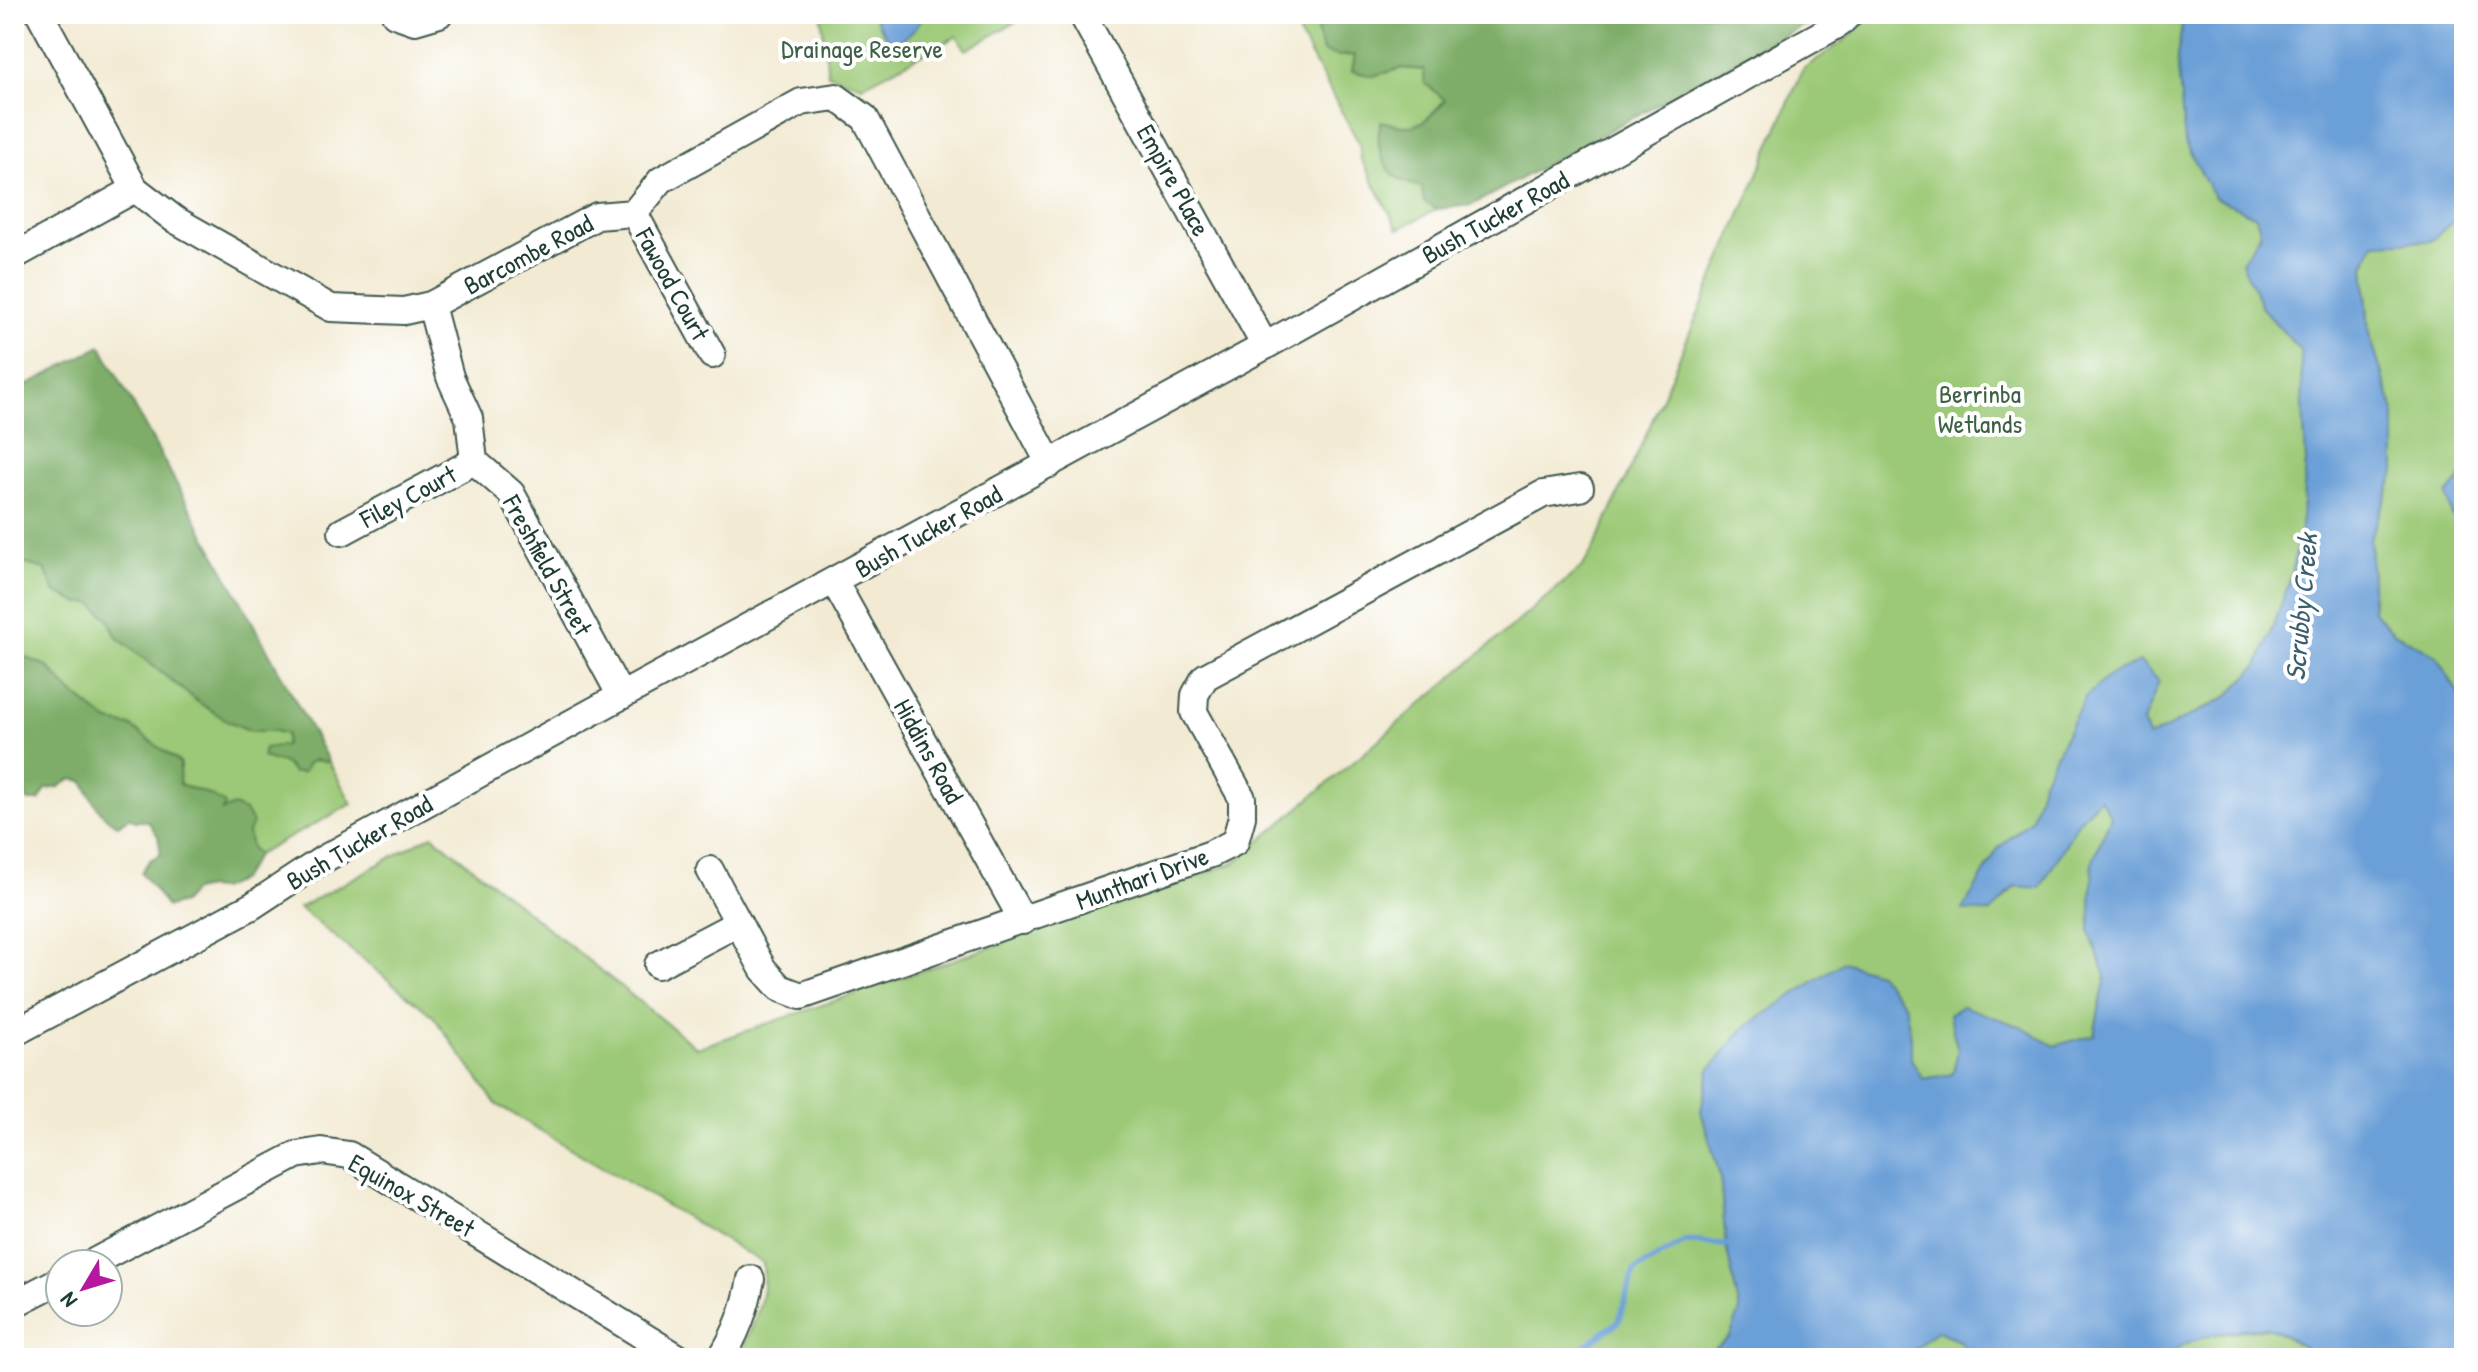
<svg xmlns="http://www.w3.org/2000/svg" width="2478" height="1372" viewBox="0 0 2478 1372" font-family="'Patrick Hand',sans-serif">
<style>
.green{fill:#9cc977;stroke:#5e8356;stroke-width:2}
.forest{fill:#7dad68;stroke:#4e754e;stroke-width:2}
.water{fill:#6a9fd7;stroke:#446e86;stroke-width:2}
.lines{fill:none;stroke-linecap:round;stroke-linejoin:round}
.stream{stroke:#6a9fd7;stroke-width:6}
.minor-casing{stroke:#3f574c;stroke-width:30}
.minor{stroke:#fff;stroke-width:26}
.labels{text-anchor:middle;dominant-baseline:central;stroke-width:8;stroke-linejoin:round;paint-order:stroke}
.park-label{font-size:26px;fill:#3e6045;stroke:#fff}
.street-label{font-size:26px;fill:#1f3d34;stroke:#fff}
.water-label{font-size:28px;font-style:italic;fill:#395f6d;stroke:#fff}
</style>
<rect width="100%" height="100%" fill="#fff"/>
<filter id="ink" filterUnits="userSpaceOnUse"><feTurbulence type="fractalNoise" baseFrequency=".0125" numOctaves="2"/><feDisplacementMap in="SourceGraphic" scale="16" xChannelSelector="R" yChannelSelector="G"/><feConvolveMatrix kernelMatrix="1 2 1 2 8 2 1 2 1" color-interpolation-filters="sRGB"/></filter>
<filter id="wash" filterUnits="userSpaceOnUse"><feTurbulence type="fractalNoise" baseFrequency=".006" numOctaves="4" result="noise"/><feDisplacementMap in="SourceGraphic" scale="32" xChannelSelector="R" yChannelSelector="G"/><feGaussianBlur stdDeviation="1.8" result="paint"/><feColorMatrix in="noise" values="0 0 0 0 0 0 0 0 0 0 0 0 0 0 0 0 0 1.4 0 .05"/><feComposite in="paint" operator="in"/></filter>
<g filter="url(#wash)">
<rect width="100%" height="100%" fill="#f2ead3"/>
<g class="green">
<path d="M821 14H1030L966 50 957 36 862 86 828 74Z"/>
<path d="M1288 14H1313L1318 26 1338 56 1356 55 1353 71 1373 76 1402 68 1424 70 1425 83 1445 100 1425 121 1406 128 1399 179 1422 187 1424 202 1438 209 1398 229 1361 159 1359 143Z"/>
<path d="M1873 14H2184L2177 58 2214 197 2256 216 2261 233 2262 308 2300 350 2306 461 2301 530 2289 583 2258 666 2227 697 2148 738 2143 722 2159 681 2043 780 2032 818 1997 850 1964 910 1991 912 2015 886 2040 888 2079 821 2100 797 2111 817 2093 860 2090 933 2106 976 2094 1035 2054 1046 2019 1026 1949 1015 1958 1050 1953 1074 1923 1079 1911 1059V1036L1744 1028 1710 1070 1701 1111 1720 1176 1726 1245 1740 1311 1730 1337 1703 1358H738C753 1326 767 1298 763 1263L496 1104 433 1016 299 908 432 835 697 1048 1234 863 1583 566 1596 544 1649 428 1803 69 1848 38Z"/>
<path d="M2464 211V475L2447 495 2452 516 2464 526V704L2436 655 2394 633 2373 611 2370 538 2395 473V415L2369 334 2364 266 2374 242 2431 241Z"/>
<path d="M14 550 19 562 45 569 78 603H92L108 618 117 637 198 702 228 721 251 730 274 731 286 734 285 745 273 761 307 764 314 760 329 762 352 804 257 855 251 848 247 832 222 812 208 794 179 784 180 763 130 726 109 722 70 691 47 666 17 654 14 651Z"/>
<path d="M2269 1328 2309 1350 2313 1358H2164C2190 1332 2234 1332 2269 1328Z"/>
<path d="M1937 1330 1961 1342 1967 1358H1895L1910 1353Z"/>
</g>
<g class="forest">
<path d="M1313 14H1829L1822 23 1802 26 1472 205 1438 209 1424 202 1422 187C1415 185 1404 183 1398 178 1380 165 1375 141 1381 121 1415 131 1422 127 1445 100L1425 83 1424 70 1402 68 1373 76 1352 71 1355 55 1338 56 1323 52Z"/>
<path d="M101 346 329 762 314 760 307 764 304 772 293 773 286 764 262 757 264 748 285 745 286 734 274 731H251L228 721 198 702 117 637 108 618 92 603H78L55 592 45 569 19 562 14 550V392Z"/>
<path d="M14 651 17 654 47 666 70 691 109 722 130 726 180 763 179 784 208 794 225 804 222 811 234 806 245 811 253 823 248 832 251 848 257 855 241 880 220 889 207 888 193 891 182 903 167 907 141 872 150 860 161 854 158 836 148 821H136L129 817 118 825C99 817 92 798 83 781L71 779 59 787 46 789 39 801H28L24 792 14 782Z"/>
</g>
<g class="water">
<path d="M872 14H922C920 29 904 38 892 46Z"/>
<path d="M2184 14H2464V211L2431 241 2374 243 2364 266 2369 334 2395 414V473L2370 538 2373 611 2394 633 2436 655 2464 704V1358H2313C2308 1348 2278 1329 2266 1328 2237 1327 2184 1338 2164 1358H1967L1961 1342 1937 1330 1910 1353 1895 1358H1703L1730 1337 1740 1311 1726 1245 1720 1176 1701 1111 1710 1070 1744 1028 1843 962 1878 973 1905 1006 1911 1036V1059L1923 1079 1953 1074 1958 1050 1949 1015 1962 1006 2019 1026 2054 1046 2094 1035 2106 976 2090 933 2093 860 2111 817 2100 798 2079 821 2040 888 2015 886 1991 913 1963 910 1997 850 2032 818 2043 780 2085 697 2111 674 2140 662 2159 681 2143 722 2148 738 2227 697 2258 666 2289 583 2301 530 2306 461 2300 350 2262 308 2242 262 2261 233 2256 216 2214 197 2185 143 2177 58Z"/>
<path d="M2464 475V526L2452 516 2447 495Z"/>
</g>
<g class="lines">
<path class="stream" d="M1569 1358 1619 1321 1634 1271 1686 1241 1726 1245"/>
</g>
</g>
<g filter="url(#ink)">
<g class="lines">
<defs>
<g id="minor">
<path d="M40 14 135 189 174 219 331 308 404 311 431 305 597 216 634 213 661 180 801 102 836 97 865 118 1050 464"/>
<path d="M395 14 415 21 439 14"/>
<path d="M1082 14 1265 346"/>
<path d="M634 213 712 355"/>
<path d="M14 256 135 189"/>
<path d="M431 305 450 377 469 418 474 461 511 493 621 696"/>
<path d="M342 532 474 461"/>
<path d="M834 581 1023 921"/>
<path d="M710 870 763 969 780 988 801 996 1211 854 1235 842 1242 817V798L1194 712 1195 695 1205 677 1543 494 1580 488"/>
<path d="M658 965 738 923"/>
<path d="M14 1033 252 906 322 860 621 696 1265 346 1839 24 1849 14"/>
<path d="M90 1264 296 1155 321 1151 349 1155 679 1358"/>
<path d="M14 1304 60 1280"/>
<path d="M721 1358C737 1333 746 1308 751 1279"/>
</g>
</defs>
<use href="#minor" class="minor-casing"/>
<use href="#minor" class="minor"/>
</g>
</g>
<g class="labels">
<g class="park-label">
<text x="862" y="48">Drainage Reserve</text>
<text x="1980" y="393">Berrinba<tspan x="1980" dy="30">Wetlands</tspan></text>
</g>
<g class="street-label">
<text transform="translate(1174 180) rotate(61)">Empire Place</text>
<text transform="translate(1495 217) rotate(-29)">Bush Tucker Road</text>
<text transform="translate(528 254) rotate(-28)">Barcombe Road</text>
<text transform="translate(673 284) rotate(61)">Fawood Court</text>
<text transform="translate(408 496) rotate(-28)">Filey Court</text>
<text transform="translate(928 531) rotate(-29)">Bush Tucker Road</text>
<text transform="translate(548 565) rotate(61)">Freshfield Street</text>
<text transform="translate(929 751) rotate(61)">Hiddins Road</text>
<text transform="translate(359 842) rotate(-30)">Bush Tucker Road</text>
<text transform="translate(1142 878) rotate(-20)">Munthari Drive</text>
<text transform="translate(412 1195) rotate(30)">Equinox Street</text>
</g>
<g class="water-label">
<text transform="translate(2301 607) rotate(-85)">Scrubby Creek</text>
</g>
</g>
<rect width="2478" height="1372" fill="none" stroke="#fff" stroke-width="48"/>
<g transform="translate(84 1288) rotate(232)"><circle r="38" fill="#ffffff" stroke="#a5b1ae" stroke-width="2"/>
<path d="M0-6L14 30L0 20L-14 30Z" fill="#b5179e"/>
<text y="-12" font-size="22" font-weight="bold" text-anchor="middle" fill="#1f3d34">N</text>
</g>
</svg>
